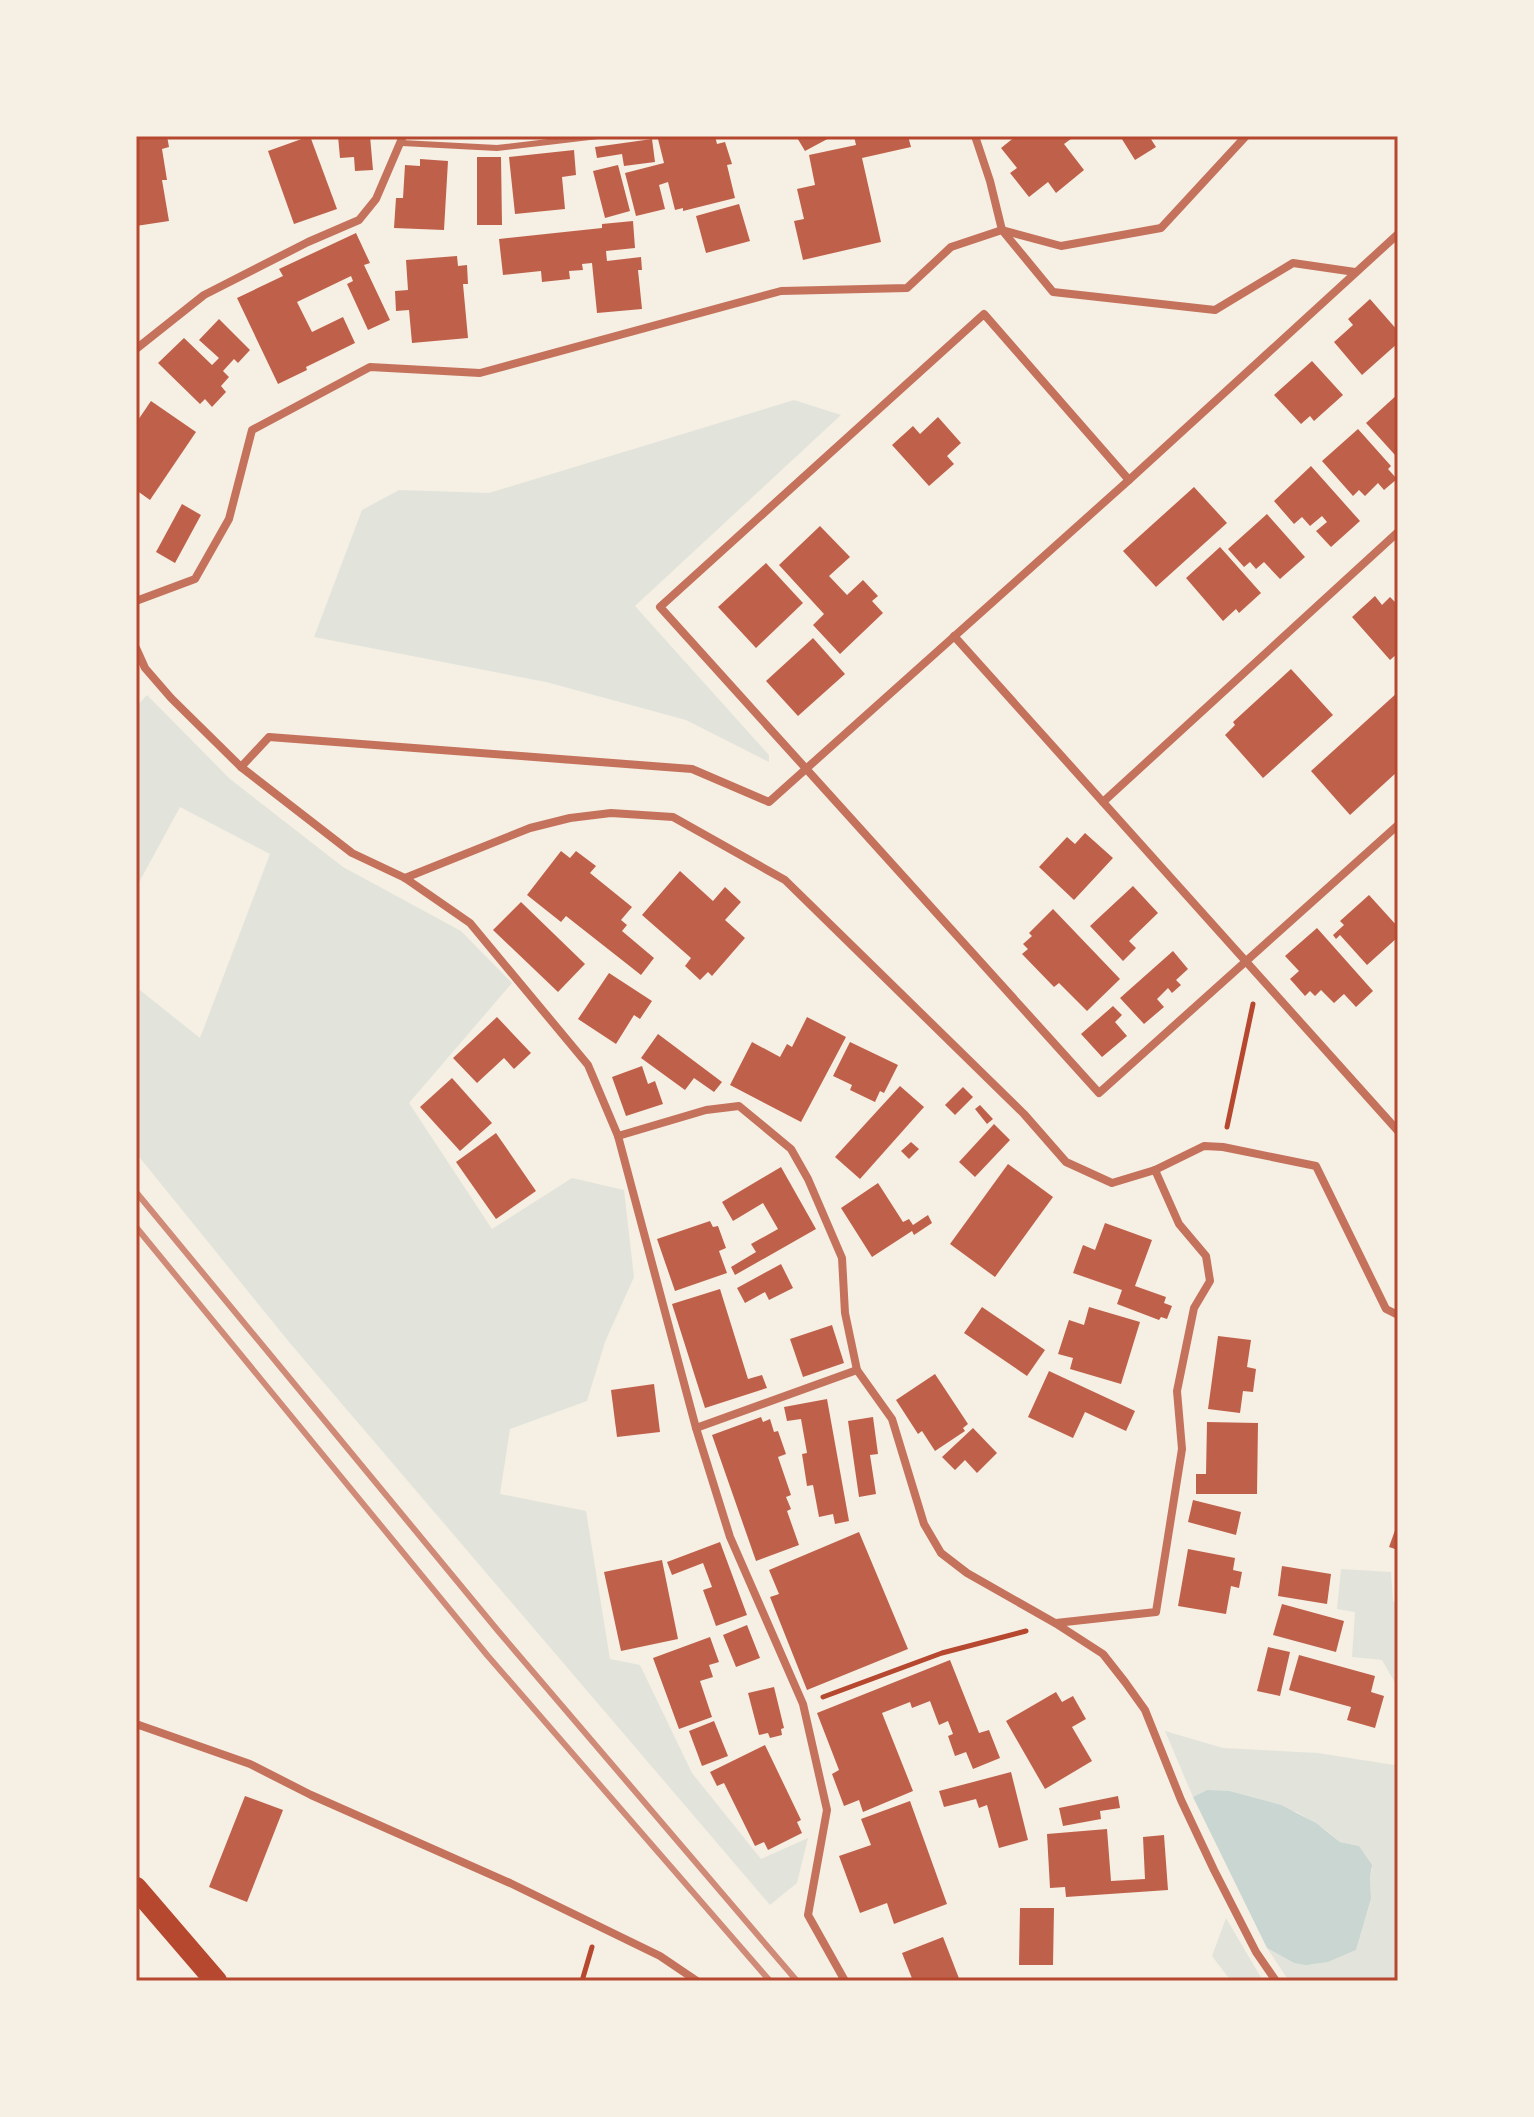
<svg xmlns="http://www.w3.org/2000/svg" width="1534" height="2117" viewBox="0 0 1534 2117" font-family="Manrope,sans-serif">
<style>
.green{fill:#e2e4dc}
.water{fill:#c9d6d2}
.building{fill:#bf614a}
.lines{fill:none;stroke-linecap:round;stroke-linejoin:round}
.path{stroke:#b5482f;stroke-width:5}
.service{stroke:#c5725c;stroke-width:6}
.minor{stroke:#c5725c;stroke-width:8}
.trunk{stroke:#b5482f;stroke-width:22}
.rail{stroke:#cf8b77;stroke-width:6}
.neatline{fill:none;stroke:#b5482f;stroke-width:3}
</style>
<rect width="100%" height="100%" fill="#f6efe4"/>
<g class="green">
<path d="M794 400 841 415 635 606 769 755V762L686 720 546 682 314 637 362 510 399 490 489 493Z"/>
<path d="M147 695 230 779 343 867 461 931 512 983 409 1103 492 1229 572 1178 624 1190 634 1277 605 1342 587 1401 510 1429 500 1494 586 1511 610 1659 640 1665 692 1773 761 1859 808 1838 797 1883 770 1905 289 1342 136 1153V987L200 1038 270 854 180 807 136 888V707Z"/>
<path d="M1341 1569 1391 1572 1393 1601 1398 1604V1688L1382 1660 1352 1657 1355 1612 1337 1609Z"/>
<path d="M1165 1731 1223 1748 1318 1753 1394 1765 1398 1751V1981H1289L1267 1948 1294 1963 1328 1962 1356 1950 1371 1900 1370 1877 1372 1869 1359 1846 1340 1842 1327 1831 1297 1812 1207 1790 1193 1797Z"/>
<path d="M1226 1918 1263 1981H1231L1212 1956Z"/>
</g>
<path class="water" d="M1207 1790 1229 1791 1281 1805 1316 1823 1340 1842 1359 1846 1372 1865 1370 1877 1371 1899 1356 1950 1328 1962 1306 1965 1294 1963 1267 1948 1193 1797Z"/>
<g class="building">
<path d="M136 136H167L169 147 162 149 167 180H162L169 221 136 226Z"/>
<path d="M310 136 337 209 294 224 268 151Z"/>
<path d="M338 136H370L373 170 355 171 354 157 340 158Z"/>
<path d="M669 136H715L717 144 725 142 732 164 727 165 735 198 683 211V208L675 210 668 182 659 185 665 209 636 216 625 173 664 163 658 139Z"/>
<path d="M796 136H833L805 151Z"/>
<path d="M854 136H908L911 147 862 158 881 242 803 260 794 221 804 219 797 189 815 185 809 155 856 145Z"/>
<path d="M1016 136H1075L1064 144 1084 170 1056 193 1048 182 1029 197 1010 173 1017 168 1001 148Z"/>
<path d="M1120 136H1149L1156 147 1135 160Z"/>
<path d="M652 139 655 162 624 166 622 154 597 158 595 147Z"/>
<path d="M574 150 576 175 562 177 565 209 515 214 509 157Z"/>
<path d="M477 157H501L502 225H477Z"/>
<path d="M420 159 448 161 444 230 394 228 396 198H403L405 165 420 166Z"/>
<path d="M618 165 630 211 605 218 593 171Z"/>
<path d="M739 204 750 241 706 253 696 216Z"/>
<path d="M633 221 635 248 606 251 607 261 641 257 642 270H638L642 309 597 313 592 263 582 264 583 270 569 271 570 279 542 282 541 271 503 275 499 239 602 228V224Z"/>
<path d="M356 233 370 263 364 265 390 320 368 330 347 284 353 281 351 276 297 302 312 332 343 317 355 343 306 367 307 370 278 384 237 298 283 276 279 269Z"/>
<path d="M457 256 458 266 467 265 468 284H463L468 338 412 343 409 310 396 311 395 291 408 290 406 260Z"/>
<path d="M1370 299 1398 331V343L1362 375 1334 342 1353 325 1348 319Z"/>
<path d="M219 319 250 350 238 363 234 359 223 371 229 377 221 386 226 392 212 407 205 399 200 404 158 363 184 338 212 365 219 358 199 340Z"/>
<path d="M1312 361 1343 395 1314 421 1310 416 1301 424 1274 395Z"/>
<path d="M1398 394V452L1395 455 1366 423Z"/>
<path d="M151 401 196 432 150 500 136 490V423Z"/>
<path d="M938 417 961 443 947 456 954 464 929 486 892 445 913 426 920 434Z"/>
<path d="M1358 429 1391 466 1388 469 1397 479 1384 490 1378 483 1365 496 1359 490 1353 496 1322 461Z"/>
<path d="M1311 466 1360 521 1331 547 1316 531 1327 522 1322 516 1310 526 1302 517 1294 524 1274 501Z"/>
<path d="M1194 487 1227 523 1156 587 1123 551Z"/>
<path d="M182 504 201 515 175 563 156 552Z"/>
<path d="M1267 514 1305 557 1280 579 1264 562 1256 569 1250 562 1244 567 1228 549Z"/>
<path d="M820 526 850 557 829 576 847 595 863 580 878 596 872 601 883 613 840 654 813 625 824 614 779 565Z"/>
<path d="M1220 547 1261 593 1239 613 1236 609 1223 621 1186 578Z"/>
<path d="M766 563 803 603 756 648 718 607Z"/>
<path d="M1375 596 1382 605 1390 597 1398 605V653L1390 660 1352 617Z"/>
<path d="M813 638 845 674 798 716 766 681Z"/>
<path d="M1291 669 1333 715 1263 778 1225 735 1235 725 1233 722Z"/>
<path d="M1398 692V771L1350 815 1311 771Z"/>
<path d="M1085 833 1113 858 1074 900 1039 867 1067 837 1075 844Z"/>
<path d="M561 851 570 858 576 851 596 866 590 873 632 907 621 920 627 925 622 931 654 958 641 975 566 916 561 922 527 895Z"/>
<path d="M680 871 713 901 725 887 741 902 725 920 745 938 712 976 708 972 700 980 685 966 691 958 642 915Z"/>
<path d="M1133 886 1158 913 1129 941 1136 948 1123 961 1090 926Z"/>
<path d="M1369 895 1398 927V937L1367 965 1340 935 1336 939 1333 935 1344 925 1340 921Z"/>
<path d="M521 902 585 964 558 992 493 930Z"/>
<path d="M1053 909 1120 979 1087 1011 1059 983 1054 987 1022 954 1028 949 1023 944 1032 936 1029 933Z"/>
<path d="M1317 928 1373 991 1356 1007 1344 994 1334 1003 1321 990 1315 996 1310 991 1305 996 1290 979 1299 971 1285 956Z"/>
<path d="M1173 951 1188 969 1176 980 1181 985 1172 993 1168 988 1157 999 1164 1007 1144 1024 1120 998Z"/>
<path d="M609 973 652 1001 640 1019 634 1015 616 1044 578 1019Z"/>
<path d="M1113 1006 1122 1015 1115 1022 1127 1036 1102 1057 1081 1034Z"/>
<path d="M497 1017 531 1053 514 1069 504 1058 477 1083 453 1058Z"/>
<path d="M807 1017 846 1037 801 1122 730 1085 752 1042 780 1057 787 1044 792 1047Z"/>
<path d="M658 1034 722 1082 714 1092 694 1078 685 1090 641 1058Z"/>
<path d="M850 1042 898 1065 884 1093 880 1091 875 1102 850 1090 852 1085 833 1076Z"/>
<path d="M642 1066 648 1084 655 1081 663 1104 626 1116 612 1077Z"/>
<path d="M452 1078 492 1123 460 1151 420 1107Z"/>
<path d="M900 1086 924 1107 860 1179 835 1157Z"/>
<path d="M963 1087 973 1097 955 1115 945 1105Z"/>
<path d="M980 1105 993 1119 987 1124 975 1109Z"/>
<path d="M994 1124 1010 1140 975 1177 959 1162Z"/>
<path d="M496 1133 536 1191 496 1219 456 1162Z"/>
<path d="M911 1142 919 1149 909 1159 901 1151Z"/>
<path d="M1008 1164 1053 1197 995 1277 950 1244Z"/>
<path d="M781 1167 816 1229 735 1275 731 1267 756 1252 751 1244 778 1229 763 1203 733 1221 722 1202Z"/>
<path d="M878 1183 903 1222 909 1219 913 1225 928 1215 932 1223 914 1235 912 1231 872 1257 841 1208Z"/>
<path d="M710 1221 713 1227 718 1226 726 1248 719 1251 727 1273 675 1291 657 1239Z"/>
<path d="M1105 1223 1152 1240 1135 1286 1166 1297 1164 1303 1172 1306 1167 1319 1161 1317 1159 1320 1117 1304 1122 1290 1073 1273 1083 1245 1095 1250Z"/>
<path d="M781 1264 793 1288 769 1300 765 1292 745 1303 737 1288Z"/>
<path d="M720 1289 748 1379 762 1375 767 1388 705 1408 672 1304Z"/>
<path d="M982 1307 1045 1350 1027 1376 964 1333Z"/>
<path d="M1089 1307 1140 1322 1121 1384 1070 1369 1073 1358 1058 1354 1069 1320 1084 1325Z"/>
<path d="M832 1325 844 1363 803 1377 790 1339Z"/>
<path d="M1218 1336 1251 1340 1247 1367 1256 1369 1253 1392 1243 1391 1240 1413 1208 1409Z"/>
<path d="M1049 1371 1135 1411 1126 1431 1085 1412 1073 1438 1028 1417Z"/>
<path d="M935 1374 968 1424 963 1428 965 1431 935 1451 922 1431 918 1434 896 1400Z"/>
<path d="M654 1384 660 1432 617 1437 611 1390Z"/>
<path d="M827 1399 849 1521 835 1524 833 1514 819 1517 813 1485 807 1486 802 1454 807 1453 801 1419 787 1421 784 1407Z"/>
<path d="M761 1417 763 1422 770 1419 774 1432 778 1431 786 1454 778 1457 791 1495 786 1497 791 1509 787 1511 799 1545 756 1561 712 1435Z"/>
<path d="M873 1417 878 1454 870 1455 876 1494 859 1497 848 1421Z"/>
<path d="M1207 1422 1258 1423 1257 1494H1196V1474H1206Z"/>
<path d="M973 1428 997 1453 977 1473 965 1460 955 1470 942 1457Z"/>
<path d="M1193 1500 1241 1512 1236 1535 1188 1522Z"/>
<path d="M1398 1522V1550L1389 1547Z"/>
<path d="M859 1532 908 1649 807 1690 770 1597 779 1594 769 1570Z"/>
<path d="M720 1542 747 1615 716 1626 703 1590 712 1587 703 1563 672 1575 667 1562Z"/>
<path d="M1188 1549 1235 1558 1233 1570 1242 1572 1239 1588 1231 1586 1226 1614 1178 1606Z"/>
<path d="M662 1560 678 1639 621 1651 604 1572Z"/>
<path d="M1282 1566 1331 1574 1327 1604 1278 1596Z"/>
<path d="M1282 1604 1344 1621 1336 1652 1273 1635Z"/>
<path d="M747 1625 760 1658 736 1667 723 1635Z"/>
<path d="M710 1637 719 1662 709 1665 713 1677 700 1681 712 1717 679 1729 653 1658Z"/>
<path d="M1268 1647 1290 1652 1280 1696 1257 1691Z"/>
<path d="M1299 1655 1375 1676 1371 1692 1384 1696 1375 1728 1347 1720 1351 1707 1289 1690Z"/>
<path d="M950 1660 979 1733 989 1730 1000 1758 973 1769 966 1752 955 1756 948 1736 953 1734 948 1721 939 1725 930 1701 912 1708 910 1702 882 1713 913 1791 863 1812 859 1800 844 1806 832 1774 839 1770 817 1713Z"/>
<path d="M774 1687 784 1728 781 1729 782 1735 770 1738 768 1733 759 1735 748 1693Z"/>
<path d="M1056 1692 1062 1702 1073 1696 1086 1719 1072 1727 1092 1761 1045 1789 1006 1721Z"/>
<path d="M714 1721 728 1756 702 1766 689 1731Z"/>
<path d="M765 1745 801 1820 797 1822 802 1833 768 1850 764 1842 755 1846 724 1783 717 1786 710 1772Z"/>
<path d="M1011 1772 1028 1840 999 1848 987 1805 979 1808 976 1799 944 1807 939 1791Z"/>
<path d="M245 1796 283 1810 247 1902 209 1887Z"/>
<path d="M1118 1796 1120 1808 1100 1811 1101 1819 1063 1826 1059 1808Z"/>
<path d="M910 1801 947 1904 894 1924 887 1903 860 1913 839 1856 871 1845 861 1819Z"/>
<path d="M1107 1829 1111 1881 1145 1879 1143 1837 1164 1835 1168 1890 1066 1897 1065 1887 1050 1888 1047 1834Z"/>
<path d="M1020 1908H1054L1053 1965H1019Z"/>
<path d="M943 1937 960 1981H913L902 1953Z"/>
</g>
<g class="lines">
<g class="path">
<path d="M1227 1127 1253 1004"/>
<path d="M823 1697 942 1653 1026 1631"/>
<path d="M582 1981 592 1947"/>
</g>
<path class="service" d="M402 143 497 148 598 136"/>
<g class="minor">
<path d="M975 136 990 181 1002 230 1053 292 1215 310 1293 263 1355 272"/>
<path d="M136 349 204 295 308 242 359 220 376 199 403 136"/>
<path d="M1129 480 984 314 660 607 1099 1093 1398 825"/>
<path d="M136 601 195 579 229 519 252 430 370 367 480 373 781 291 907 288 951 247 1002 230 1061 246 1161 228 1246 136"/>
<path d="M954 636 1398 1131"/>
<path d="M136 648 145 668 171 698 241 767 352 853 405 878 470 923 588 1065 618 1136 696 1428 730 1537 803 1704 827 1810 808 1915 845 1981"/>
<path d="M241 767 269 737 692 769 769 802 1129 480 1398 234"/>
<path d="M1103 802 1398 532"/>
<path d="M405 878 530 828 570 818 611 813 673 817 785 880 1024 1114 1066 1162 1112 1183 1155 1170 1204 1146 1223 1147 1316 1166 1386 1309 1398 1315"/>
<path d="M618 1136 706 1110 739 1106 791 1149 808 1179 842 1258 845 1313 857 1370 892 1419 924 1524 941 1553 967 1573 1055 1623 1103 1654 1125 1682 1145 1710 1181 1800 1214 1870 1256 1952 1276 1981"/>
<path d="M696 1428 857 1370"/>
<path d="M1056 1623 1156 1612 1182 1449 1177 1391 1194 1308 1210 1281 1206 1256 1179 1224 1155 1170"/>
<path d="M136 1724 250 1764 311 1795 510 1883 660 1956 697 1981"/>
</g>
<path class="trunk" d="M136 1888 216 1981"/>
<g class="rail">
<path d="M136 1192 499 1632 797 1981"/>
<path d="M136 1227 487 1655 770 1981"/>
</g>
</g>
<rect width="1534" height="2117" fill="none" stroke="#f6efe4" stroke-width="276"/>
<rect x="138" y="138" width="1258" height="1841" class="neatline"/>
</svg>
